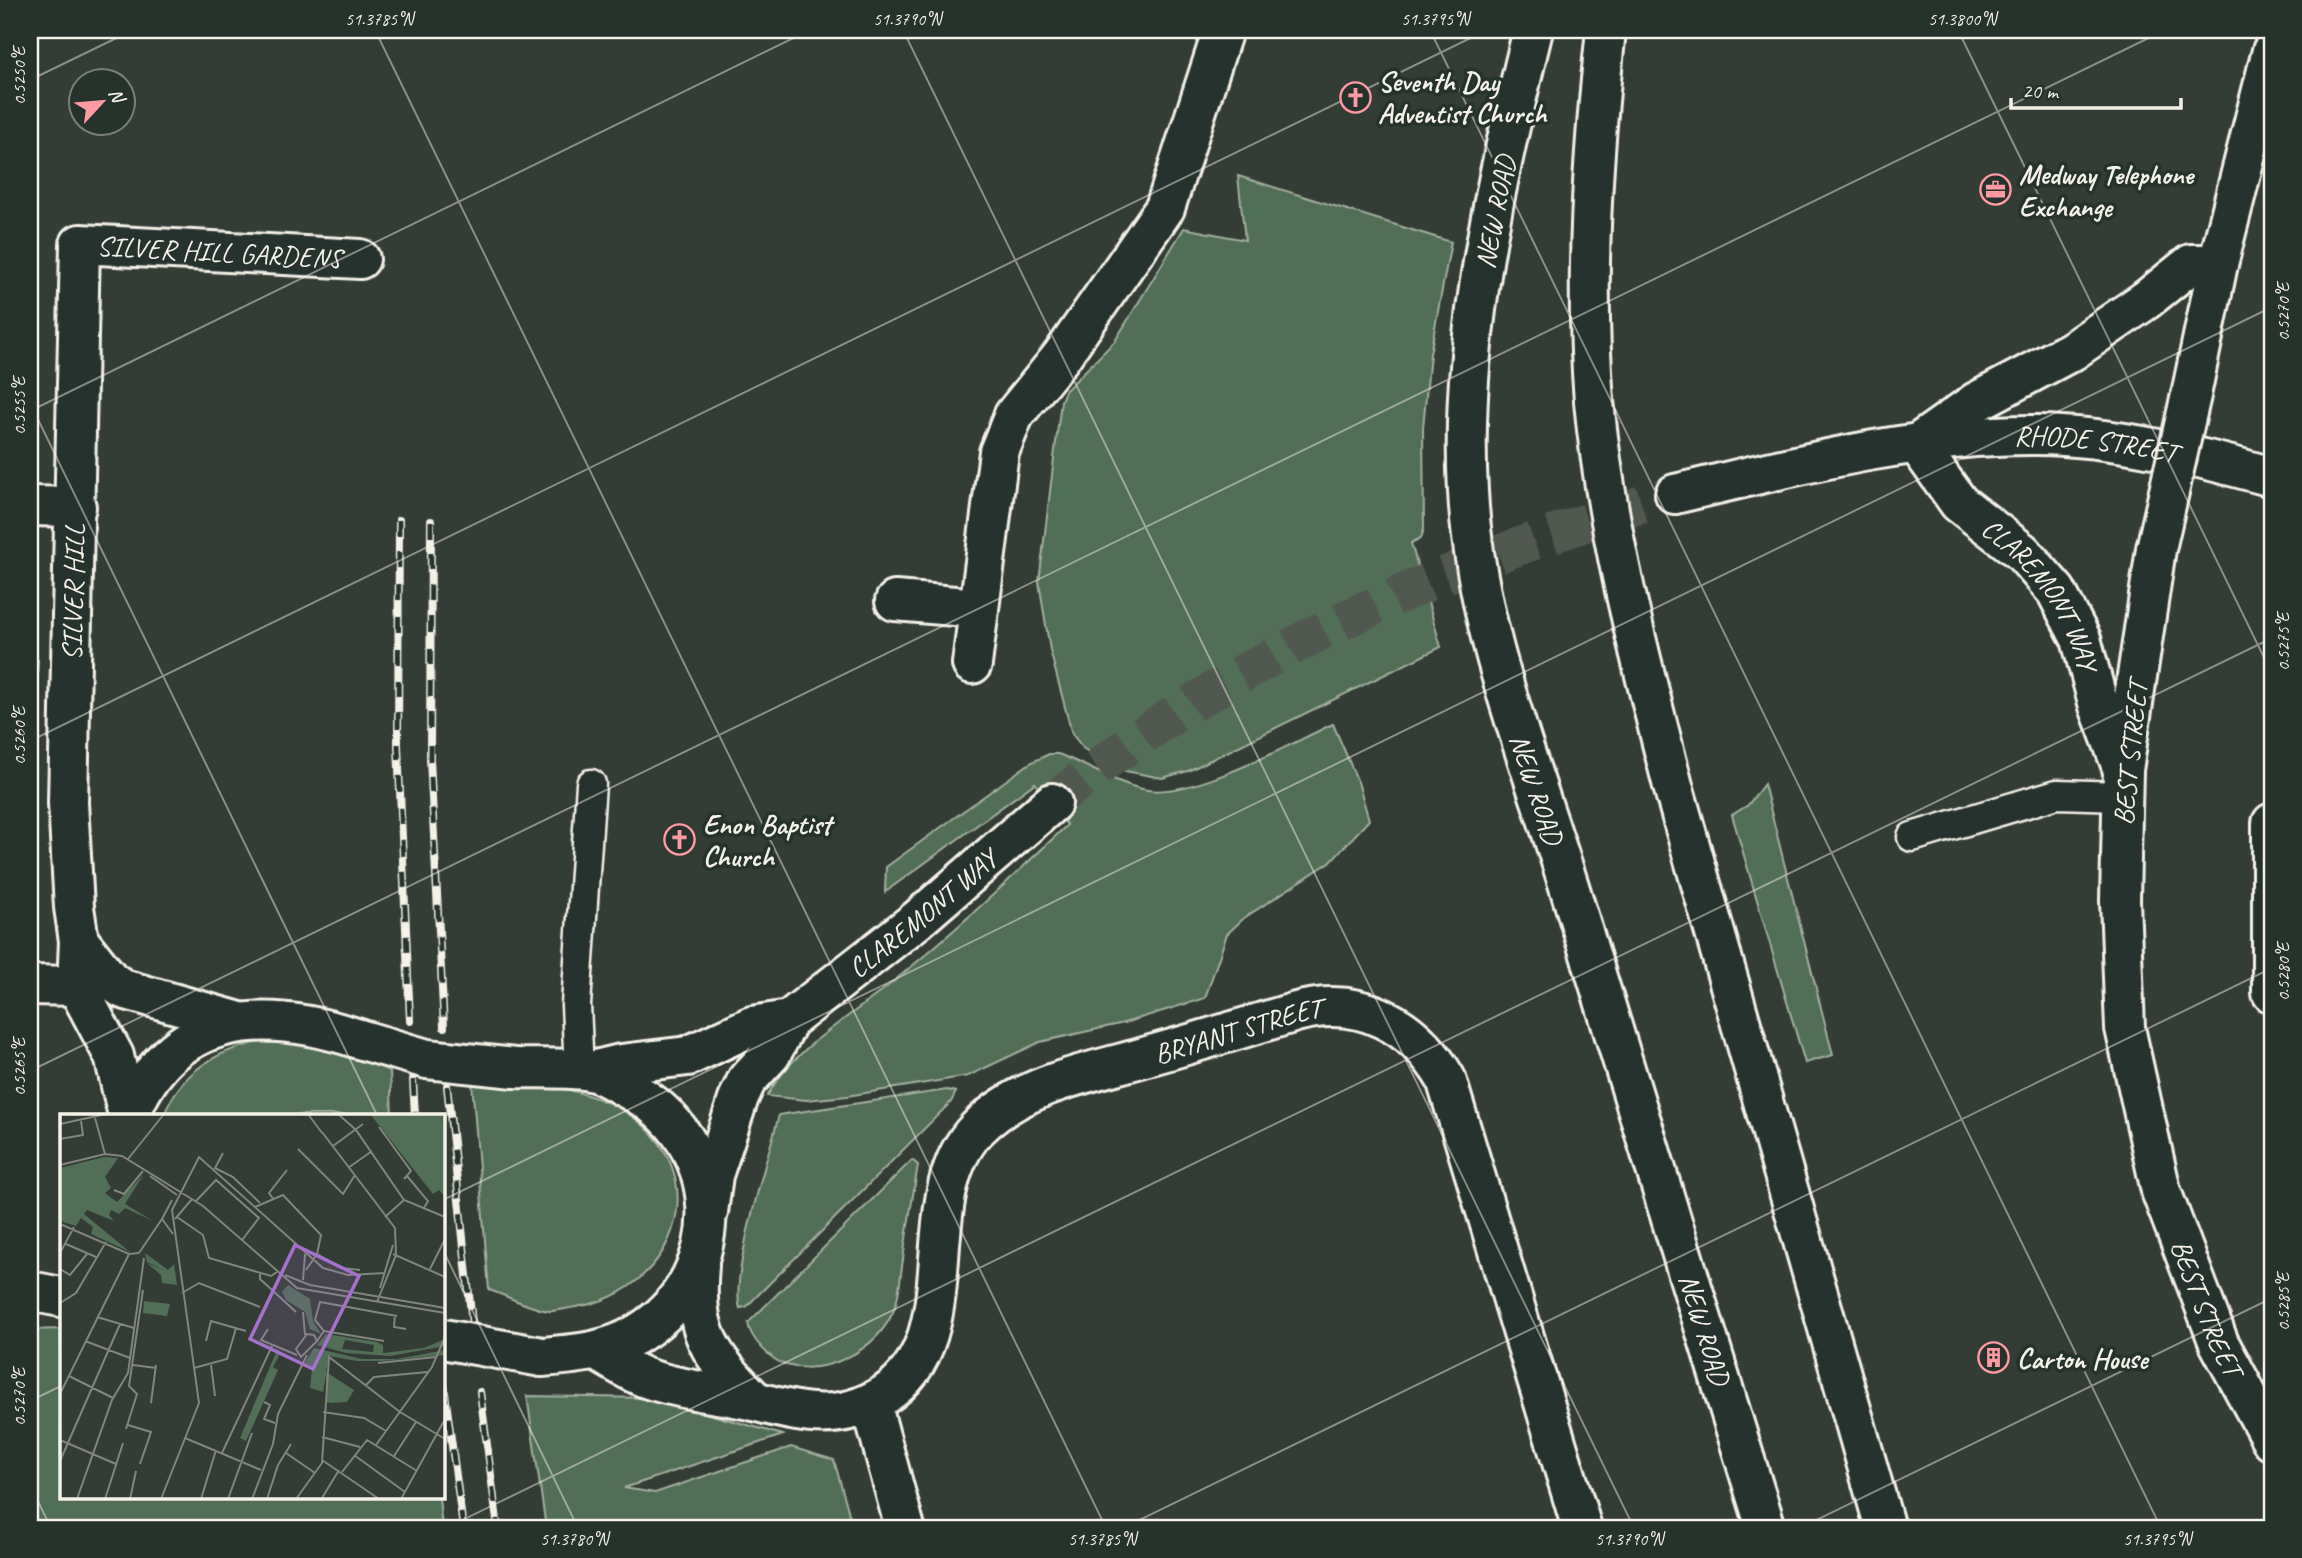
<svg xmlns="http://www.w3.org/2000/svg" width="2302" height="1558" viewBox="0 0 2302 1558" font-family="Caveat,sans-serif">
<style>
.green{fill:#516e56;stroke:#a2b09f;stroke-width:2}
.lines{fill:none;stroke-linecap:round;stroke-linejoin:round}
.minor-tunnel{stroke:#515850;stroke-width:38;stroke-dasharray:38 19;stroke-linecap:butt}
.service-casing{stroke:#f4f1e8;stroke-width:33}
.minor-casing{stroke:#f4f1e8;stroke-width:44}
.primary-casing{stroke:#f4f1e8;stroke-width:44}
.service{stroke:#26332d;stroke-width:28}
.minor{stroke:#26332d;stroke-width:38}
.primary{stroke:#26332d;stroke-width:38}
.rail-casing{stroke:#f4f1e8;stroke-width:8}
.rail{stroke:#26332d;stroke-width:5;stroke-dasharray:16;stroke-linecap:butt}
.minor-bridge-casing{stroke:#f4f1e8;stroke-width:44;stroke-linecap:butt}
.primary-bridge-casing{stroke:#f4f1e8;stroke-width:44;stroke-linecap:butt}
.minor-bridge{stroke:#26332d;stroke-width:38}
.primary-bridge{stroke:#26332d;stroke-width:38}
.ticks{fill:none;stroke:#f4f1e8;stroke-width:2;stroke-opacity:0.45}
.labels{text-anchor:middle;dominant-baseline:central;stroke-width:7;stroke-linejoin:round;paint-order:stroke}
.poi-label{font-size:28px;font-weight:bold;fill:#f4f1e8;stroke:#26332d;text-anchor:start}
.street-label{font-size:28px;fill:#f4f1e8;stroke:#26332d}
.inset-road{fill:none;stroke:#81857d;stroke-width:2}
.view{fill:#a571cd;fill-opacity:0.15;stroke:#a571cd;stroke-width:3.5}
.inset-edge{fill:none;stroke:#f4f1e8;stroke-width:3.5}
.neatline{fill:none;stroke:#f4f1e8;stroke-width:2.5}
.ticks-label{font-size:18px;text-anchor:middle;fill:#f4f1e8}
</style>
<rect width="100%" height="100%" fill="#343d35"/>
<filter id="ink" filterUnits="userSpaceOnUse"><feTurbulence type="fractalNoise" baseFrequency=".0143" numOctaves="2"/><feDisplacementMap in="SourceGraphic" scale="14" xChannelSelector="R" yChannelSelector="G"/><feConvolveMatrix kernelMatrix="1 2 1 2 8 2 1 2 1" color-interpolation-filters="sRGB"/></filter>
<g filter="url(#ink)">
<g class="green">
<path d="M1238 176 1451 242 1430 354 1423 428 1424 529 1421 538 1411 543 1441 647 1188 771 1162 778 1120 770 1084 749 1072 734 1050 650 1039 582 1061 401 1065 391 1115 341 1184 228 1245 240Z"/>
<path d="M30 660H38L32 755H30Z"/>
<path d="M1333 724 1358 782 1369 820 1330 862 1244 918 1227 934 1205 998 1124 1023 1040 1042 968 1076 847 1096 806 1100 767 1096C795 1046 847 1020 889 985 951 935 1010 880 1067 825L1035 783 885 892 886 867 1030 763 1049 754H1058C1086 764 1112 782 1142 789 1190 801 1287 745 1333 724Z"/>
<path d="M1764 784 1833 1055 1805 1063 1732 815 1748 805Z"/>
<path d="M260 1042C307 1042 347 1054 390 1071L392 1115H164C181 1072 215 1051 260 1042Z"/>
<path d="M471 1070C514 1080 588 1088 624 1111 719 1170 678 1291 576 1307 568 1308 558 1311 550 1311 531 1309 508 1296 489 1290Z"/>
<path d="M947 1090 956 1092 951 1102 746 1307 740 1308C730 1275 769 1154 779 1115Z"/>
<path d="M912 1160 918 1165C913 1196 907 1228 903 1260 900 1276 900 1297 893 1312 876 1350 827 1376 786 1365 771 1360 750 1339 748 1323Z"/>
<path d="M61 1329V1497H439L442 1528H30V1330Z"/>
<path d="M527 1396 652 1398 783 1435 624 1488 655 1493 791 1447 834 1460 853 1528H546Z"/>
</g>
<g class="lines">
<path class="minor-tunnel" d="M1052 803C1234 655 1451 562 1675 494"/>
<defs>
<g id="service">
<path d="M1912 837 2057 794 2122 796"/>
<path d="M579 1071 576 1005 591 784"/>
</g>
<g id="minor">
<path id="s1" d="M1917 444 1959 503 2022 552 2056 591 2081 639 2099 706 2123 770"/>
<path d="M1917 444 1976 402 2072 351 2146 300 2191 264H2218"/>
<path id="s2" d="M1675 494C1794 466 1913 434 2037 435 2115 436 2197 456 2272 477"/>
<path d="M30 506 76 507"/>
<path d="M895 601 979 608"/>
<path d="M972 664 999 452 1014 415 1061 357 1165 208 1223 30"/>
<path d="M2272 823V993"/>
<path d="M79 941 110 980 123 989 236 1021"/>
<path d="M30 985 77 986"/>
<path d="M515 1068C539 1069 566 1067 590 1071 603 1073 617 1083 628 1089 727 1138 734 1274 639 1333 609 1352 577 1354 542 1357"/>
<path d="M592 1071 621 1064 688 1056 752 1026 789 1020"/>
<path id="s3" d="M128 1115 114 1056 77 986 79 941 74 907 68 803 80 244 360 259"/>
<path d="M130 1115C172 1010 264 1008 359 1039"/>
<path id="s4" d="M708 1212 713 1175 739 1097 747 1080 771 1054 789 1020 917 920 1052 803"/>
<path d="M699 1265C693 1333 709 1354 755 1401"/>
<path d="M30 1291 61 1297"/>
<path id="s5" d="M598 1352C614 1361 632 1374 649 1379 684 1391 722 1393 758 1402 804 1415 841 1422 884 1395 972 1339 910 1198 977 1129 1021 1084 1086 1074 1144 1057 1195 1043 1246 1027 1296 1012 1360 995 1414 1024 1446 1079L1582 1528"/>
<path d="M871 1403 905 1528"/>
</g>
<g id="primary">
<path id="s6" d="M1533 30C1497 178 1459 337 1468 491 1475 632 1531 762 1572 896 1638 1106 1701 1317 1766 1528"/>
<path d="M1606 30C1593 152 1584 278 1594 401 1606 531 1641 660 1673 786L1885 1528"/>
<path d="M2191 395 2218 264 2272 51"/>
<path id="s7" d="M2156 549 2123 770 2120 900 2125 1028 2161 1191 2219 1343 2272 1441"/>
</g>
</defs>
<use href="#service" class="service-casing"/>
<use href="#minor" class="minor-casing"/>
<use href="#primary" class="primary-casing"/>
<use href="#service" class="service"/>
<use href="#minor" class="minor"/>
<use href="#primary" class="primary"/>
<defs>
<g id="rail">
<path d="M399 520 398 745 410 1021"/>
<path d="M431 521 430 759 444 1027"/>
<path d="M413 1080 415 1115"/>
<path d="M447 1086 472 1323"/>
<path d="M444 1386 463 1528"/>
<path d="M480 1392 498 1528"/>
</g>
</defs>
<use href="#rail" class="rail-casing"/>
<use href="#rail" class="rail"/>
<defs>
<g id="minor-bridge">
<path d="M359 1039 427 1059 515 1068"/>
<path d="M443 1339 542 1357"/>
</g>
<path id="primary-bridge" d="M2156 549 2191 395"/>
</defs>
<use href="#minor-bridge" class="minor-bridge-casing"/>
<use href="#primary-bridge" class="primary-bridge-casing"/>
<use href="#minor-bridge" class="minor-bridge"/>
<use href="#primary-bridge" class="primary-bridge"/>
</g>
</g>
<path class="ticks" d="M375 30 1106 1528M903 30 1634 1528M1430 30 2161 1528M1958 30 2272 674M30 80 133 30M30 403 377 1115M30 411 810 30M30 741 1487 30M30 1071 2165 30M443 1200 2272 307M443 1250 578 1528M30 1401 61 1386M30 1485 51 1528M446 1528 2272 638M1123 1528 2272 968M1800 1528 2272 1298"/>
<defs>
<symbol id="church-ring" viewBox="-11 -11 22 22"><circle r="9.5" fill="#26332d" stroke="#ff9aa2" stroke-width="1.5"/><path d="M-1.2-6h2.4v3.5h3.3v2.4h-3.3V6h-2.4V-.1h-3.3v-2.4h3.3Z" fill="#ff9aa2"/></symbol>
<symbol id="office-ring" viewBox="-11 -11 22 22"><circle r="9.5" fill="#26332d" stroke="#ff9aa2" stroke-width="1.5"/><path d="M-6-3h4V-5.5h4V-3h4V5H-6ZM-1-4.5V-3h2v-1.5ZM-6 0V1H6V0Z" fill="#ff9aa2"/></symbol>
<symbol id="building-ring" viewBox="-11 -11 22 22"><circle r="9.5" fill="#26332d" stroke="#ff9aa2" stroke-width="1.5"/><path d="M-4-6H4V6H1V3H-1V6H-4ZM-2.5-4.3h1.7v1.8h-1.7ZM.8-4.3h1.7v1.8H.8ZM-2.5-1h1.7V.8h-1.7ZM.8-1h1.7V.8H.8Z" fill="#ff9aa2"/></symbol>
</defs>
<g fill-rule="evenodd">
<use href="#church-ring" x="1338" y="80" width="35" height="35"/>
<use href="#office-ring" x="1978" y="172" width="35" height="35"/>
<use href="#church-ring" x="662" y="822" width="35" height="35"/>
<use href="#building-ring" x="1976" y="1340" width="35" height="35"/>
</g>
<g class="labels">
<g class="poi-label">
<text x="1378" y="81">Seventh Day<tspan x="1378" dy="32">Adventist Church</tspan></text>
<text x="2019" y="174">Medway Telephone<tspan x="2019" dy="32">Exchange</tspan></text>
<text x="703" y="824">Enon Baptist<tspan x="703" dy="32">Church</tspan></text>
<text x="2017" y="1358">Carton House</text>
</g>
<g class="street-label">
<text transform="translate(1495 212) rotate(-79)">NEW ROAD</text>
<text stroke="none"><textPath href="#s3" startOffset="1022">SILVER HILL GARDENS</textPath></text>
<text stroke="none"><textPath href="#s2" startOffset="427">RHODE STREET</textPath></text>
<text stroke="none"><textPath href="#s3" startOffset="534">SILVER HILL</textPath></text>
<text stroke="none"><textPath href="#s1" startOffset="198">CLAREMONT WAY</textPath></text>
<text transform="translate(2130 753) rotate(-84)">BEST STREET</text>
<text stroke="none"><textPath href="#s6" startOffset="774">NEW ROAD</textPath></text>
<text stroke="none"><textPath href="#s4" startOffset="383">CLAREMONT WAY</textPath></text>
<text stroke="none"><textPath href="#s5" startOffset="873">BRYANT STREET</textPath></text>
<text stroke="none"><textPath href="#s7" startOffset="774">BEST STREET</textPath></text>
<text stroke="none"><textPath href="#s6" startOffset="1340">NEW ROAD</textPath></text>
</g>
</g>
<g transform="translate(60 1114)">
<rect width="385" height="385" fill="#343d35"/>
<path d="M310 0H385V83L379 76 373 80ZM44 43 58 44 45 63 51 74 45 79 57 88 84 60 65 90 93 107 65 94 59 100 51 96 49 101 54 107 27 96 24 100 70 138 31 120 33 113 21 104 16 112 0 107V54ZM85 139 108 156 114 150 117 171 102 169 101 161 87 149 106 157 87 148ZM228 171 250 185 253 207 261 220 250 215 245 198 226 186 222 178ZM84 187 110 190 107 202 83 199ZM266 220 317 228 323 231V239L364 234 385 225V232L330 242 286 239 257 231ZM285 226 314 231 313 238 282 235ZM254 234 302 245H337L385 236V241L323 247H297L269 242 266 258 294 276 287 288 272 289 266 288V261L263 278 250 274 252 254 244 250ZM217 236 221 238 213 253 218 256 186 327 180 324Z" fill="#516e56" fill-rule="evenodd"/>
<path class="inset-road" d="M248 0 262 19M278 0 296 16 344 86 385 103M35 4 45 40M0 10 46 0M319 13 351 57 344 65M262 18 335 114 336 141 317 188M0 25 23 21 21 7M273 32 303 10M238 35 283 80 295 61M163 39 155 54 173 63 200 89M68 45 104 0M0 51 45 40 62 42 143 92 237 174 385 199M288 54 312 37M90 62 117 81M347 62 368 87 364 94M54 76 64 80 83 57M112 86 102 105 113 120M214 86 209 79 227 56M136 87 156 66 199 104 182 126M195 93 223 81 261 121 257 140 246 156M117 103 143 121 149 144 211 162 217 158M325 103 344 86M115 105 132 85M0 110 69 140 79 139M6 130 36 143M0 139 14 113M79 139 102 105M257 140 282 154 300 156M333 140 385 163M0 155 10 161 27 140M370 155 385 125M200 158V165L236 198M225 161 250 171 385 194M243 166 245 140M320 174 333 131M122 179 139 169 200 193M0 189 16 179 46 128M243 198 245 221M335 201 334 213 346 215M37 203 74 214M208 215 201 226 237 241M264 217 324 227M247 220 254 221 257 227 241 243 236 235ZM25 227 70 244M146 227 151 207 186 217M257 227 264 217 255 206 260 188 337 202M318 249 376 243M73 251 96 254M151 251 155 282M134 254 167 245 176 214M9 262 53 284M306 271 314 263 368 258M0 280 69 140M204 288 210 291 204 305 215 309M91 289 96 251M263 298 304 304 326 317M68 311 91 318 80 350M66 315 77 280 69 272 83 176M262 323 300 333M125 324 201 356M0 326 56 350M316 331 372 253 385 223M162 339 212 232M226 339 255 359M294 341 345 378M334 342 356 308M262 346 319 385M0 347 60 210M282 358 307 326 357 357M262 384 279 356M17 385 52 286 68 259 84 144M45 385 63 329M70 385 76 357M101 385 139 289 112 96 139 43 263 154 288 161 325 159M141 385 156 336M168 385 192 319M192 385 213 330 218 300 247 241M207 385 218 351 231 330M236 385 262 349 269 243 340 298 385 325M341 385 385 305"/>
<path class="view" d="M235 131 299 162 253 255 190 225Z"/>
<rect width="385" height="385" class="inset-edge"/>
</g>
<rect width="2302" height="1558" fill="none" stroke="#26332d" stroke-width="77"/>
<g transform="translate(102 102) rotate(64)"><circle r="33" fill="#26332d" stroke="#787f78" stroke-width="2"/>
<path d="M0-5L12 26L0 18L-12 26Z" fill="#ff9aa2"/>
<text y="-10" font-size="19" font-weight="bold" text-anchor="middle" fill="#f4f1e8">N</text>
</g>
<path d="M2011 98v10h170v-10" fill="none" stroke="#f4f1e8" stroke-width="3.5"/>
<text x="2022" y="98" font-size="21" fill="#f4f1e8" stroke="#26332d" stroke-width="5" paint-order="stroke">20 m</text>
<rect x="38" y="38" width="2226" height="1482" class="neatline"/>
<g class="ticks-label">
<text x="379" y="25">51.3785°N</text>
<text x="907" y="25">51.3790°N</text>
<text x="1435" y="25">51.3795°N</text>
<text x="1962" y="25">51.3800°N</text>
<text transform="translate(19 76) rotate(-90)" y="6">0.5250°E</text>
<text transform="translate(2283 312) rotate(-90)" y="6">0.5270°E</text>
<text transform="translate(19 406) rotate(-90)" y="6">0.5255°E</text>
<text transform="translate(2283 642) rotate(-90)" y="6">0.5275°E</text>
<text transform="translate(19 736) rotate(-90)" y="6">0.5260°E</text>
<text transform="translate(2283 972) rotate(-90)" y="6">0.5280°E</text>
<text transform="translate(19 1067) rotate(-90)" y="6">0.5265°E</text>
<text transform="translate(2283 1302) rotate(-90)" y="6">0.5285°E</text>
<text transform="translate(19 1397) rotate(-90)" y="6">0.5270°E</text>
<text x="574" y="1545">51.3780°N</text>
<text x="1102" y="1545">51.3785°N</text>
<text x="1629" y="1545">51.3790°N</text>
<text x="2157" y="1545">51.3795°N</text>
</g>
</svg>
